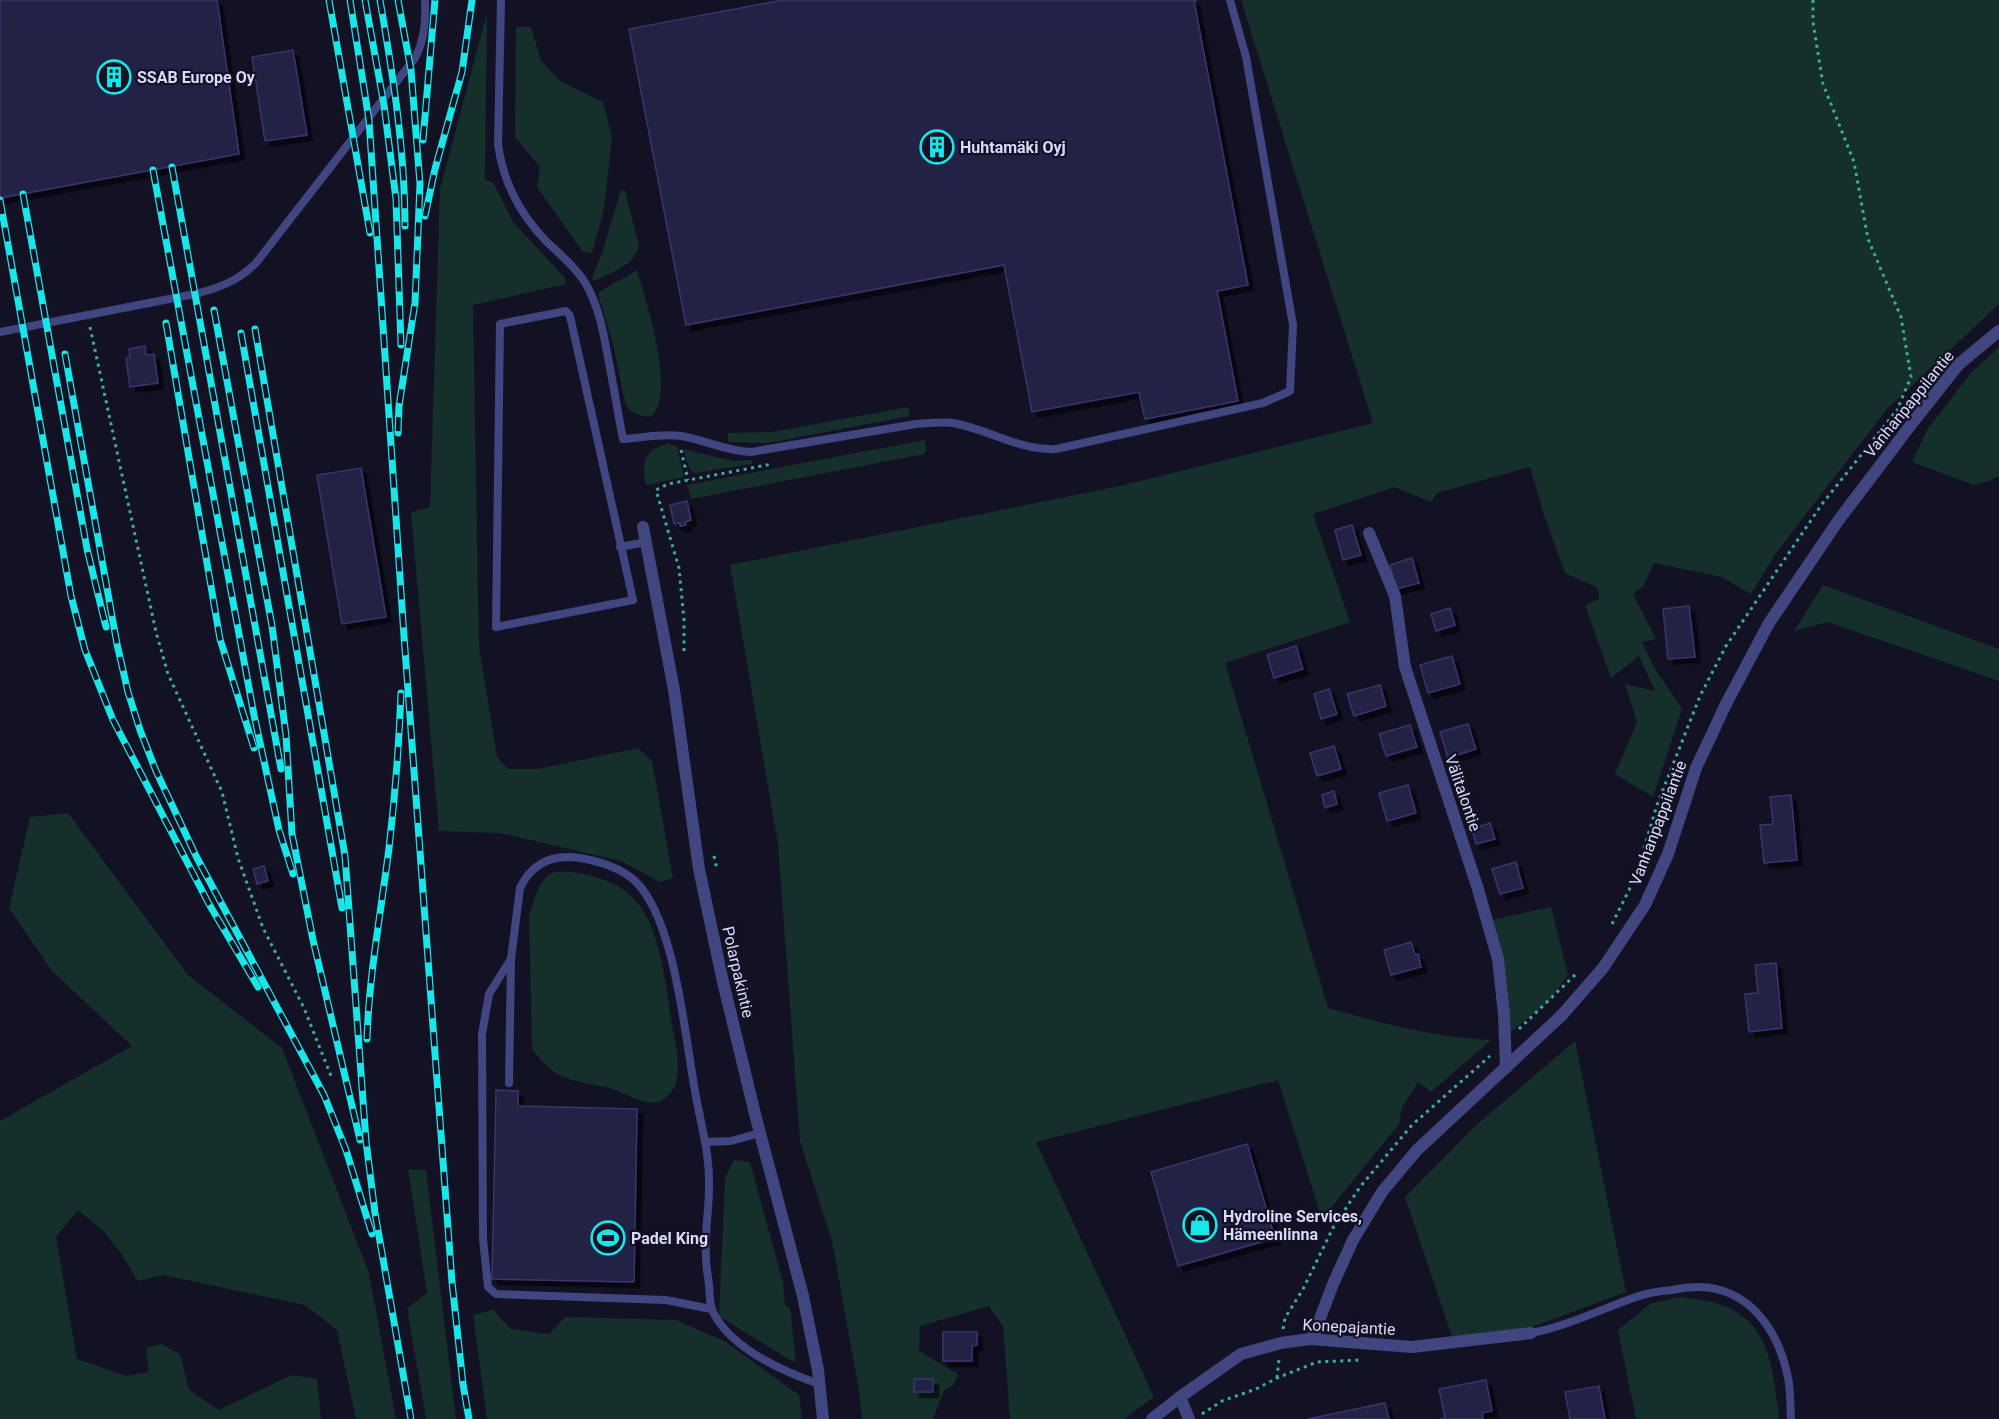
<svg xmlns="http://www.w3.org/2000/svg" width="1999" height="1419" viewBox="0 0 1999 1419" font-family="Roboto,sans-serif">
<style>
.green{fill:#152f2b}
.building{fill:#242045;stroke:#3a346e;stroke-width:1.5;filter:url(#shadow)}
.lines{fill:none;stroke-linecap:round;stroke-linejoin:round}
.path{stroke:#3cad9c;stroke-width:3;stroke-dasharray:3 4.5;stroke-linecap:butt}
.service{stroke:#414580;stroke-width:8}
.minor{stroke:#414580;stroke-width:12}
.tertiary{stroke:#414580;stroke-width:12}
.rail-casing{stroke:#18e7e9;stroke-width:7}
.rail{stroke:#131225;stroke-width:4.5;stroke-dasharray:14;stroke-linecap:butt}
.labels{text-anchor:middle;dominant-baseline:central;stroke-width:4.5;stroke-linejoin:round;paint-order:stroke}
.poi-label{font-size:16px;font-weight:bold;fill:#dadafb;stroke:#131225;text-anchor:start}
.street-label{font-size:16px;fill:#dadafb;stroke:#131225}
</style>
<defs>
<filter id="shadow"><feDropShadow dx="5.5" dy="5.5" stdDeviation="0" flood-color="#0009"/></filter>
</defs>
<rect width="100%" height="100%" fill="#131225"/>
<g class="green">
<path d="M1241 0H1999V304L1887 409 1776 553 1751 594 1722 577 1654 563 1644 585 1633 594 1656 639 1642 642 1655 669 1682 709 1653 797 1615 774 1637 722 1625 684 1655 691 1639 656 1611 678 1585 605 1599 599 1598 588 1565 573 1544 515 1530 467 1437 493 1431 502 1394 487 1313 514 1350 622 1225 663 1328 1008C1382 1023 1435 1038 1491 1040L1431 1092 1418 1082 1402 1108 1399 1124 1322 1219 1278 1080 1036 1142 1154 1397 1124 1419H1010L1003 1327 989 1306 920 1326 919 1351 958 1374 953 1386 944 1390 933 1419H862L859 1391 832 1241 800 1141 778 844 730 565 1120 486 1373 423Z"/>
<path d="M487 13 485 180 493 182 513 222 565 278 566 284 473 305 479 647 497 757 508 769H538L638 748 652 761 673 878 660 882 621 861 500 833 439 831 411 512 430 507 440 189Z"/>
<path d="M516 27H531L541 61 560 81 603 102 612 137 604 209 592 253 583 252 537 187 540 167 515 137Z"/>
<path d="M621 190 625 191 639 246C634 266 611 273 594 281L592 278 602 253Z"/>
<path d="M637 270C646 302 677 393 651 417 638 416 629 413 625 402L613 344 598 293Z"/>
<path d="M1999 347V476L1989 481 1974 485 1912 462 1927 430 1970 374Z"/>
<path d="M908 407 910 416 768 443 728 442V433L772 432Z"/>
<path d="M925 440 926 450 924 454 919 455 691 499 687 485Z"/>
<path d="M667 444 677 446 684 477 646 485C641 465 644 449 667 444Z"/>
<path d="M683 449 733 461 752 460V464L695 473 690 470Z"/>
<path d="M1823 585 1999 649V681L1828 622 1794 631Z"/>
<path d="M68 813 188 975 282 1048 369 1273 396 1419H356L337 1330 305 1305 163 1275 138 1281 121 1253 104 1232 78 1210 56 1237 77 1359 126 1376 149 1372 146 1348 161 1344 180 1354 189 1390 219 1410 291 1375 317 1379 321 1419H0V1121L132 1046 52 971 9 908 30 817Z"/>
<path d="M571 872C599 876 626 884 642 909 662 940 666 987 672 1024 675 1043 681 1063 676 1083 674 1090 666 1100 658 1102 644 1106 620 1090 606 1087 571 1080 553 1080 532 1048L529 917C533 904 538 880 552 873 557 871 566 872 571 872Z"/>
<path d="M1551 907 1568 975 1547 1003 1510 1032 1491 920Z"/>
<path d="M1575 1041 1626 1292 1532 1327 1452 1337 1405 1197 1474 1127Z"/>
<path d="M734 1160 750 1162 783 1282 785 1305 790 1308 796 1362 790 1360 719 1316 725 1178Z"/>
<path d="M408 1169 426 1170 456 1419H426L407 1308 427 1293Z"/>
<path d="M1679 1297C1764 1303 1771 1346 1779 1419H1636L1618 1330 1650 1304Z"/>
<path d="M493 1310 511 1329 549 1334 565 1317 676 1320 726 1342 799 1395 802 1419H487L473 1315Z"/>
</g>
<g class="building">
<path d="M0 0H217L239 154 0 198Z"/>
<path d="M783 0H1197L1194 1 1248 285 1217 291 1238 401 1145 419 1139 392 1032 412 1004 265 686 325 629 29Z"/>
<path d="M293 50 307 135 265 141 252 57Z"/>
<path d="M145 346 146 355 154 354 158 383 130 387 126 358 130 357 129 349Z"/>
<path d="M361 468 386 617 342 624 317 475Z"/>
<path d="M687 501 691 520 685 522 686 525 680 526V523L674 524 670 505Z"/>
<path d="M1352 525 1361 555 1343 560 1335 530Z"/>
<path d="M1412 558 1419 583 1396 589 1390 565Z"/>
<path d="M1689 606 1695 657 1668 659 1663 609Z"/>
<path d="M1450 608 1455 625 1436 631 1431 614Z"/>
<path d="M1296 646 1303 669 1274 678 1267 655Z"/>
<path d="M1452 656 1460 684 1428 693 1420 665Z"/>
<path d="M1380 685 1386 706 1354 716 1347 694Z"/>
<path d="M1329 689 1337 714 1321 719 1314 694Z"/>
<path d="M1468 724 1476 749 1448 758 1440 732Z"/>
<path d="M1410 725 1417 747 1386 756 1379 734Z"/>
<path d="M1334 746 1341 769 1317 776 1310 753Z"/>
<path d="M1408 785 1416 813 1387 821 1379 793Z"/>
<path d="M1334 791 1337 804 1325 808 1322 795Z"/>
<path d="M1791 795 1797 860 1764 863 1760 825 1773 824 1770 797Z"/>
<path d="M1490 823 1495 839 1476 844 1472 829Z"/>
<path d="M1516 862 1523 888 1500 894 1492 869Z"/>
<path d="M264 866 268 881 257 884 253 869Z"/>
<path d="M1411 942 1415 955 1418 954 1421 967 1391 975 1384 950Z"/>
<path d="M1776 963 1782 1028 1749 1032 1745 994 1758 993 1755 965Z"/>
<path d="M496 1090 518 1091V1106L637 1109 634 1282 492 1279Z"/>
<path d="M1247 1144 1275 1238 1178 1266 1151 1172Z"/>
<path d="M943 1332H977V1345L972 1346V1361H943Z"/>
<rect x="914" y="1379" width="19" height="13"/>
<path d="M1486 1380 1492 1411 1482 1413 1483 1419H1440L1445 1418 1439 1389Z"/>
<path d="M1599 1386 1605 1419H1570L1565 1392Z"/>
<path d="M1385 1403 1389 1419H1308Z"/>
</g>
<g class="lines">
<g class="path">
<path d="M1813 0V22L1823 84 1854 162 1868 239 1901 317 1911 377 1897 410"/>
<path d="M90 327 156 632 168 674 222 792 238 858 263 928 304 1008 331 1076"/>
<path d="M681 450 688 480"/>
<path d="M684 651V620L679 568 656 490 668 484 772 464"/>
<path d="M714 856 717 870"/>
<path d="M1612 924 1635 878 1657 805 1700 696 1726 646 1822 504 1897 410 1900 413"/>
<path d="M1519 1029 1577 973"/>
<path d="M1283 1329 1285 1318 1303 1289 1334 1226 1360 1187 1412 1125 1490 1056"/>
<path d="M1277 1378 1279 1359"/>
<path d="M1202 1414 1222 1401 1256 1389 1277 1378 1317 1362 1361 1360"/>
</g>
<g class="service">
<path d="M501 0 498 144C503 182 520 214 546 241 560 254 576 268 586 284 600 309 604 336 609 363 614 388 618 414 623 439 642 438 662 433 681 436 705 440 726 451 751 452L916 424C930 423 944 421 958 424 991 431 1022 451 1056 449L1263 403 1290 391 1293 325 1246 57 1230 0"/>
<path d="M566 311 570 316 633 600 496 627 500 324Z"/>
<path d="M0 332 195 294C219 288 238 281 256 263L415 58C425 40 426 20 425 0"/>
<path d="M620 547 646 542"/>
<path d="M511 959 489 994 482 1034 483 1239 488 1287 496 1294 666 1300 711 1309"/>
<path d="M509 1083 511 959 520 888C532 863 553 854 580 858 598 861 620 868 634 880 675 917 685 1037 695 1091 700 1121 709 1150 709 1181 710 1206 704 1232 706 1258 706 1267 708 1276 709 1285 710 1294 709 1304 713 1312 731 1349 782 1371 819 1384"/>
<path d="M706 1142 731 1141 760 1133"/>
<path d="M1531 1333C1568 1326 1601 1309 1636 1297 1647 1293 1660 1291 1672 1290 1681 1288 1690 1287 1699 1287 1749 1288 1777 1329 1787 1373 1791 1388 1790 1404 1791 1419"/>
</g>
<g class="minor">
<path d="M643 527 674 690 699 869 723 982 756 1118 803 1296 818 1370 823 1419"/>
<path d="M1369 533 1395 596 1405 667 1477 886 1498 959 1504 1014 1506 1068"/>
<path d="M1310 1339 1313 1337 1333 1284 1353 1240 1382 1192 1417 1150 1562 1015 1603 968 1645 905 1668 854 1696 768 1726 704 1769 623 1838 521 1913 422 1959 364 1999 331"/>
<path d="M1180 1397 1241 1354 1281 1343 1310 1339 1412 1347 1531 1333"/>
</g>
<path class="tertiary" d="M1152 1419 1180 1397 1189 1419"/>
<defs>
<g id="rail">
<path d="M329 0 370 233"/>
<path d="M350 0 369 120 404 636 452 1282 463 1384 469 1419"/>
<path d="M365 0 384 105 396 199 401 345"/>
<path d="M380 0C393 76 405 149 405 226"/>
<path d="M398 0 411 70 420 184 415 303 399 406 398 433"/>
<path d="M423 140 435 0"/>
<path d="M172 167 281 769"/>
<path d="M153 170 254 715 279 830 293 874"/>
<path d="M23 194 87 549 106 627"/>
<path d="M0 200 71 596 85 650 113 720 209 904 258 987"/>
<path d="M425 216 435 169 462 72 472 0"/>
<path d="M214 310 272 626 286 735 292 834 313 940 360 1140"/>
<path d="M166 323 220 639 254 748"/>
<path d="M255 329 345 856 366 1141 375 1213 411 1419"/>
<path d="M241 333 342 908"/>
<path d="M65 354 117 644 128 692 140 730 156 771 196 856 324 1095 346 1150 372 1234"/>
<path d="M367 1039C369 975 381 912 389 848 395 797 399 745 401 693"/>
</g>
</defs>
<use href="#rail" class="rail-casing"/>
<use href="#rail" class="rail"/>
</g>
<defs>
<symbol id="building-ring" viewBox="-11 -11 22 22"><circle r="9.5" fill="#131225" stroke="#18e7e9" stroke-width="1.5"/><path d="M-4-6H4V6H1V3H-1V6H-4ZM-2.5-4.3h1.7v1.8h-1.7ZM.8-4.3h1.7v1.8H.8ZM-2.5-1h1.7V.8h-1.7ZM.8-1h1.7V.8H.8Z" fill="#18e7e9"/></symbol>
<symbol id="shop-ring" viewBox="-11 -11 22 22"><circle r="9.5" fill="#131225" stroke="#18e7e9" stroke-width="1.5"/><path d="M-5-2.5h2.3a2.7 3.5 0 0 1 5.4 0H5L5.5 6h-11ZM-1.5-2.5h3a1.5 2.3 0 0 0-3 0Z" fill="#18e7e9"/></symbol>
<symbol id="stadium-ring" viewBox="-11 -11 22 22"><circle r="9.5" fill="#131225" stroke="#18e7e9" stroke-width="1.5"/><path d="M0-5a6.5 5 0 1 0 0 10a6.5 5 0 1 0 0-10ZM-3.5-1.8h7v3.6h-7Z" fill="#18e7e9"/></symbol>
</defs>
<g fill-rule="evenodd">
<use href="#building-ring" x="95" y="58" width="38" height="38"/>
<use href="#building-ring" x="918" y="128" width="38" height="38"/>
<use href="#shop-ring" x="1181" y="1206" width="38" height="38"/>
<use href="#stadium-ring" x="589" y="1219" width="38" height="38"/>
</g>
<g class="labels">
<g class="poi-label">
<text x="137" y="77">SSAB Europe Oy</text>
<text x="960" y="147">Huhtamäki Oyj</text>
<text x="1223" y="1216">Hydroline Services,<tspan x="1223" dy="18">Hämeenlinna</tspan></text>
<text x="631" y="1238">Padel King</text>
</g>
<g class="street-label">
<text transform="translate(1909 404) rotate(-51)">Vanhanpappilantie</text>
<text transform="translate(1463 793) rotate(71)">Välitalontie</text>
<text transform="translate(1658 823) rotate(-69)">Vanhanpappilantie</text>
<text transform="translate(738 972) rotate(77)">Polarpakintie</text>
<text transform="translate(1349 1327) rotate(3)">Konepajantie</text>
</g>
</g>
</svg>
